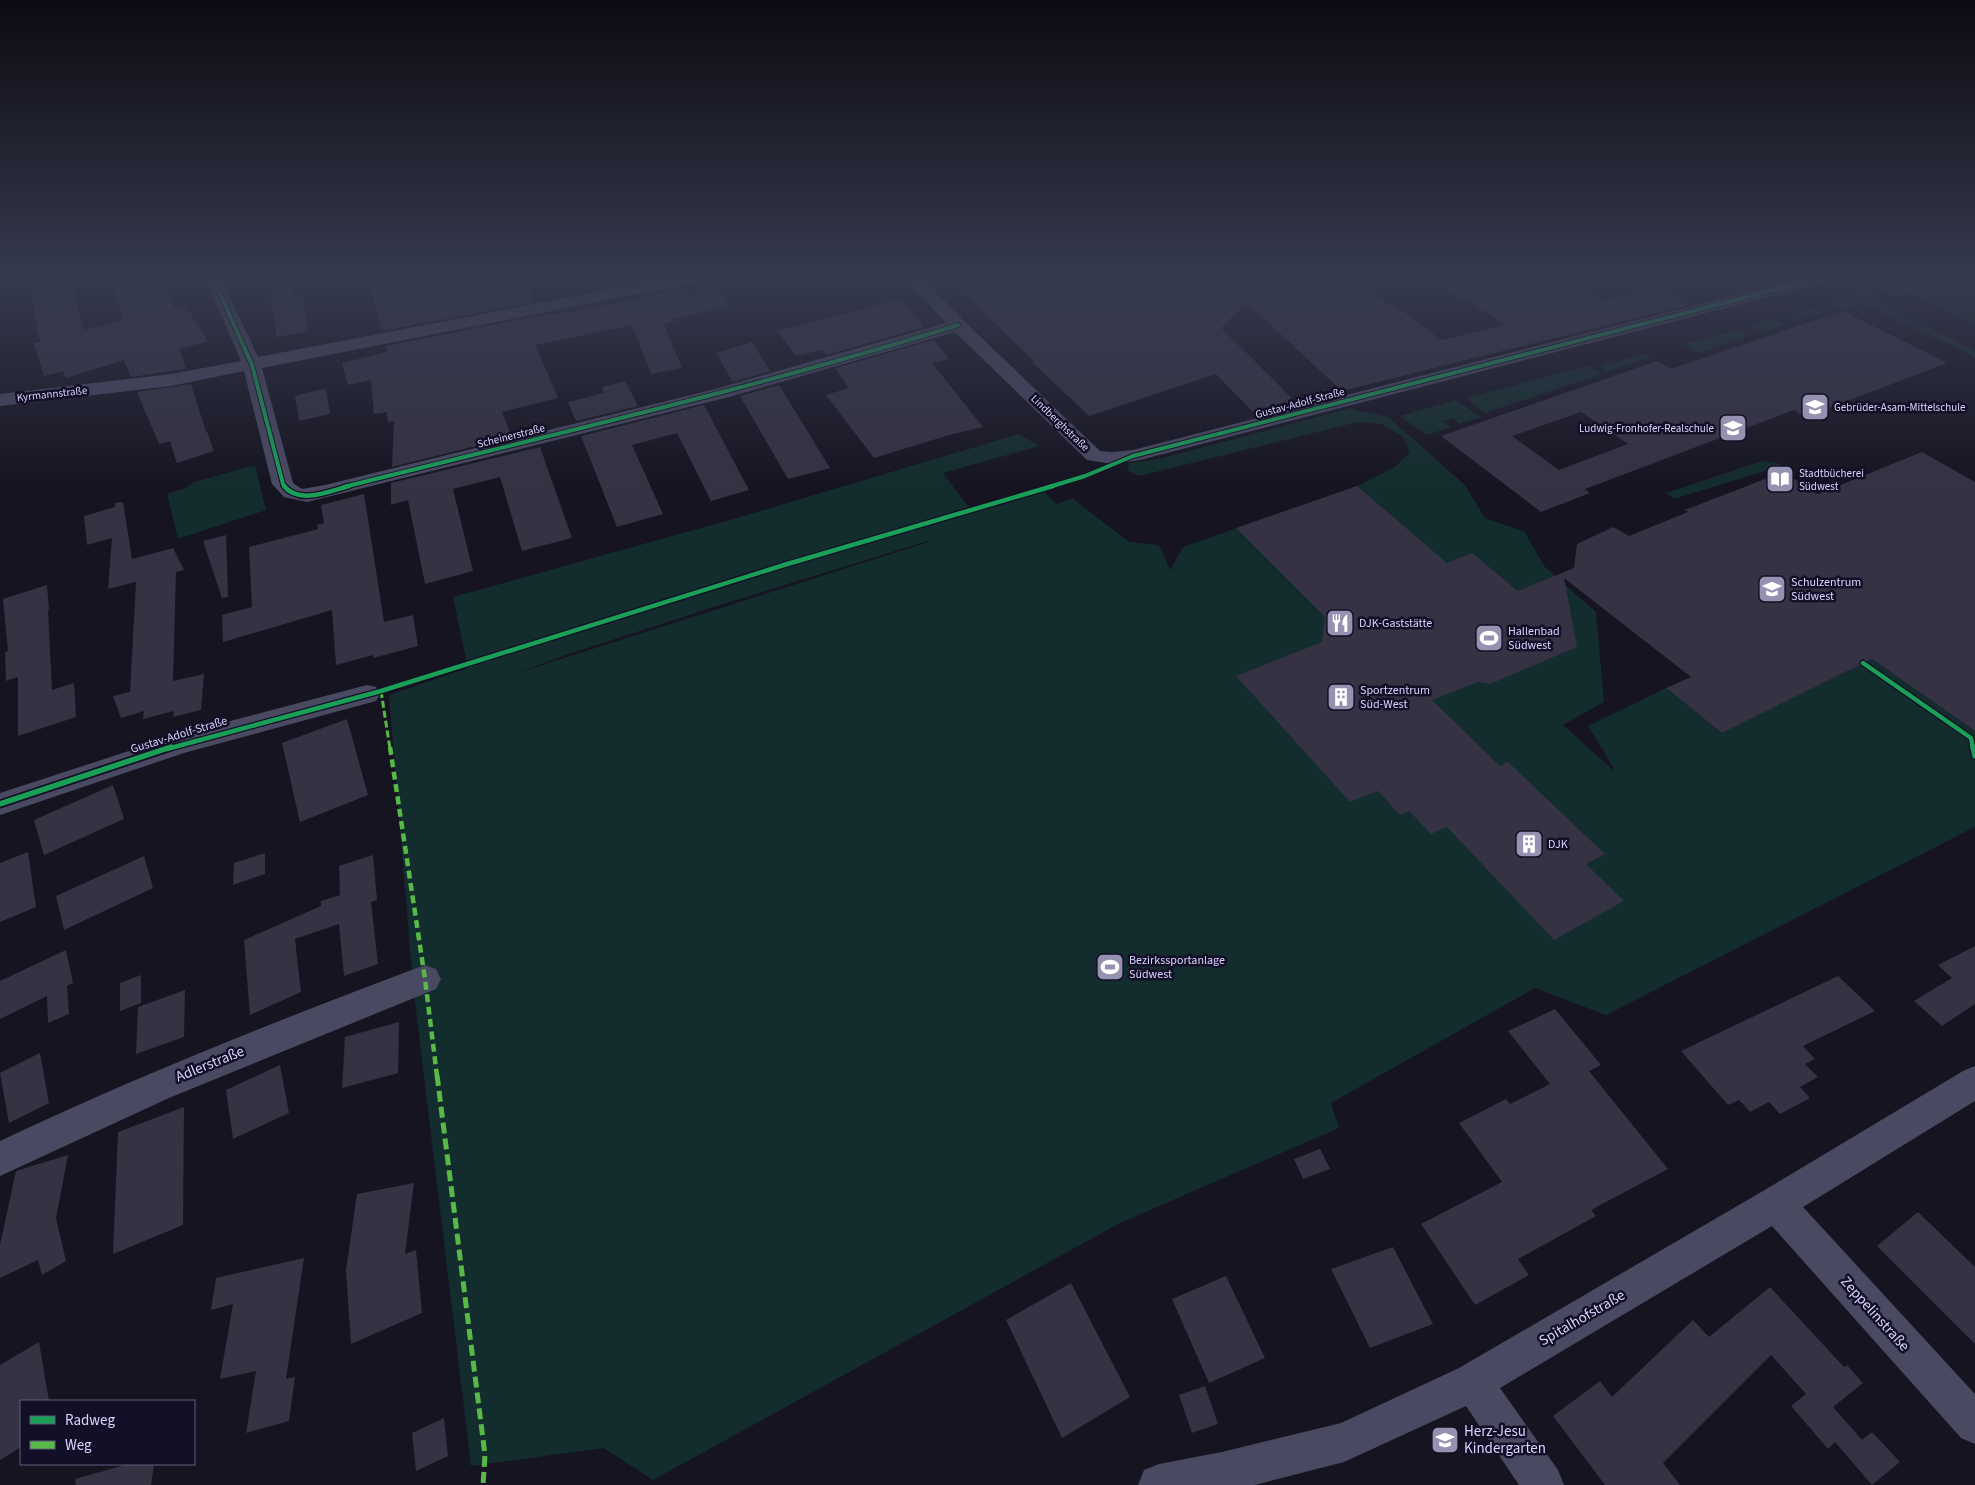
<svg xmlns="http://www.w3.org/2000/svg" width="1975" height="1485" viewBox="0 0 1975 1485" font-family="'Source Sans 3',sans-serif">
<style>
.green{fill:#132c2d;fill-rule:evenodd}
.building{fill:#343243;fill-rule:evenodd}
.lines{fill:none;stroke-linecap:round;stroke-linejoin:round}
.minor{fill:#4a4962;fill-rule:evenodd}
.quiet-far2{stroke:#58b947;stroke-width:3;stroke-dasharray:7 3;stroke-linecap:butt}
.quiet-far1{stroke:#58b947;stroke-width:4.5;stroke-dasharray:8 4.5;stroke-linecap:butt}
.quiet{stroke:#58b947;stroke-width:5;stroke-dasharray:11 5;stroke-linecap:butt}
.cycleway-far2-casing{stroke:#130f26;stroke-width:6}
.cycleway-far1-casing{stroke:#130f26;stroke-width:7}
.cycleway-casing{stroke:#130f26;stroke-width:9}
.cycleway-far2{stroke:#1a9f57;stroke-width:4}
.cycleway-far1{stroke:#1a9f57;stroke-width:4.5}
.cycleway{stroke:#1a9f57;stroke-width:5.5}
.labels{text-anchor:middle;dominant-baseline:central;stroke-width:5;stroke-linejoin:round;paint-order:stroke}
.far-street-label{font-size:11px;fill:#d9d4ff;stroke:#130f26}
.far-poi-label{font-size:11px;fill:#d9d4ff;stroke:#130f26;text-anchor:start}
.poi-label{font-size:12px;fill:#d9d4ff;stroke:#130f26;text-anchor:start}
.street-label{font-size:12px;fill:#d9d4ff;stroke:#130f26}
.near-street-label{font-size:15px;fill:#d9d4ff;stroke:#130f26}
.near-poi-label{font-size:15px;fill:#d9d4ff;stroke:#130f26;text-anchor:start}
</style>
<rect width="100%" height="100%" fill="#161421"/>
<g class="green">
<path d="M1880 278H1975V325L1905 292 1895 296 1873 284Z"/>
<path d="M1865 289 1882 297 1874 301 1975 351V357L1863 303 1843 311 1829 303Z"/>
<path d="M1817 307 1825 310 1797 320 1785 315Z"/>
<path d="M1774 318 1785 324 1761 332 1749 325Z"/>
<path d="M1737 330 1748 336 1698 353 1683 344Z"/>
<path d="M1645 354 1651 357 1608 372 1600 366Z"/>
<path d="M1589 366 1602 374 1485 413 1465 398Z"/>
<path d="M1456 400 1481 417 1460 424 1452 418 1443 421 1451 427 1426 435 1400 416Z"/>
<path d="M1351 408 1360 412 1371 413 1388 417 1464 484 1485 518 1525 532 1544 566 1596 612 1604 702 1563 725 1613 770V767L1588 726 1666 688 1722 733 1872 659 1975 731V827L1606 1015 1535 988 1331 1103 1339 1128 1120 1223 653 1480 604 1448 471 1466 413 985 389 695 468 668 453 597 737 518 1019 434 1039 446 943 473 973 513 1044 491 1056 504 1072 498 1129 542 1159 545 1170 570 1183 547 1357 486 1395 467 1410 452 1403 437 1382 424 1358 422 1139 476 1127 470 1129 463 1158 459ZM928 541V542L517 673 566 655 720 605Z"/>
<path d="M1762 461 1781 464V466L1674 499 1666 493Z"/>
<path d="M255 465 266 510 178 539 167 494 188 487 194 482Z"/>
</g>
<g class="building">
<path d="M114 278H140L145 294 165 289 174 308 185 305 208 341 180 349 186 369 131 377 124 360 66 378 63 371 44 376 34 343 40 342 30 289 71 279 84 330 123 320Z"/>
<path d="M268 278H289L293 297 302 295 308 331 277 337Z"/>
<path d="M368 278H475L476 289 524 278 535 302 382 331Z"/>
<path d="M948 278H1326V283L1351 278 1390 306 1394 305 1442 340 1506 325 1430 278H1564L1602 301 1660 287 1688 305 1342 391 1246 302 1221 328 1298 404 1255 414 1216 374 1089 416 1032 362 1034 361Z"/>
<path d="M718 286 730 306 673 319 674 322 664 324 682 368 651 374 632 325 535 345 558 398 502 412 512 437 392 467 394 421 388 422 387 412 374 414 371 380 348 385 342 363 387 352 386 346 541 315 575 311 682 290 685 296Z"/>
<path d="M901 299 924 327 826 355 822 350 796 356 777 331Z"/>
<path d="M1843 311 1947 363 1805 417 1794 410 1585 489 1590 493 1541 512 1441 436 1657 361 1671 369ZM1581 412 1628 444 1559 470 1512 436Z"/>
<path d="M934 340 949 359 932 363 983 427 949 435 874 458 826 395 849 388 835 368Z"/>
<path d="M752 342 770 371 733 382 716 353Z"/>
<path d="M625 381 638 406 576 421 568 402 604 393 602 387Z"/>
<path d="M191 384 206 432H207L214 451 177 463 170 441 159 444 137 392Z"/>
<path d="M779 385 830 468 788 479 740 396Z"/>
<path d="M326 388 330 414 299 421 295 396Z"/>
<path d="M704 405 749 490 711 501 677 433 632 445 663 514 617 527 581 436Z"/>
<path d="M540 447 572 538 522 551 500 477 453 489 473 571 425 584 408 500 391 505V483Z"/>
<path d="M1922 452 1975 482V731L1872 659 1722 733 1666 688 1691 677 1564 578 1577 647 1490 684 1478 682 1432 700 1500 766 1508 762 1605 854 1586 864 1624 901 1554 940 1447 827 1431 834 1409 811 1400 815 1378 791 1350 802 1236 676 1322 642 1325 617 1236 528 1357 486 1447 563 1472 553 1518 591 1574 568 1577 544 1613 527 1629 536 1688 512 1685 510 1783 472 1818 494Z"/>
<path d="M364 494 384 622 413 615 418 646 373 658V655L336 665 332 610 223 642 222 615 252 607 249 547 318 529 317 525 324 523 321 505Z"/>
<path d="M123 502 132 559 173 548 184 570 176 572 173 681 204 674 201 710 173 717 174 711 143 719 144 711 121 718 113 696 130 692 136 582 108 589 112 538 87 545 84 516 115 507V503Z"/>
<path d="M226 535 228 597 222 598 203 541Z"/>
<path d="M47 585 49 610 48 611 52 690 74 683 76 717 18 736V677L6 681 5 652 8 651 3 599Z"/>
<path d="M347 719 368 795 300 822 282 743Z"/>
<path d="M113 785 124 819 44 855 34 820Z"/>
<path d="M28 852 36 907 0 922V863Z"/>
<path d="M265 853V874L233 885 234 863Z"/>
<path d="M373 855 377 900 371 902 378 964 344 976 339 924 295 939 301 992 250 1015 244 940 321 906V901L340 895 339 866Z"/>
<path d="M144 856 153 888 64 930 56 896Z"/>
<path d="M1975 946V1004L1942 1026 1914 1001 1952 978 1938 965Z"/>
<path d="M66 950 73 983 67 986 69 1014 48 1023 47 996 0 1019V981Z"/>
<path d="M141 975V1003L120 1011V983Z"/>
<path d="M1838 976 1875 1011 1803 1046 1815 1059 1805 1064 1818 1077 1800 1087 1810 1098 1780 1114 1769 1102 1750 1112 1739 1100 1728 1105 1681 1051Z"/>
<path d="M185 990 184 1037 136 1054 138 1007Z"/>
<path d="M1555 1009 1601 1065 1589 1071 1668 1169 1591 1210 1596 1216 1518 1259 1529 1275 1475 1305 1421 1224 1502 1182 1459 1123 1506 1099 1510 1104 1550 1084 1508 1031Z"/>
<path d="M399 1022 398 1073 342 1088 345 1037Z"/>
<path d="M40 1053 49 1103 9 1123 0 1073Z"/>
<path d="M280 1065 289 1113 233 1139 226 1090Z"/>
<path d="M184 1107 183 1225 113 1254 118 1132Z"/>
<path d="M1320 1149 1330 1169 1303 1179 1294 1159Z"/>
<path d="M68 1155 56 1218 66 1261 42 1275 38 1260 0 1278V1245L16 1171Z"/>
<path d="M414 1183 405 1254 416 1250 422 1313 351 1344 346 1270 357 1194Z"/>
<path d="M1918 1212 1975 1267V1344L1877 1246Z"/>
<path d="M1393 1247 1433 1324 1370 1348 1331 1269Z"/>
<path d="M304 1258 286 1379 295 1377 289 1421 246 1433 256 1371 220 1379 233 1304 211 1310 216 1278Z"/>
<path d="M1226 1276 1265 1358 1209 1383 1172 1299Z"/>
<path d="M1071 1283 1130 1397 1062 1438 1006 1320Z"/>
<path d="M1770 1287 1844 1367 1847 1365 1863 1383 1833 1407 1862 1440 1872 1432 1900 1462 1872 1485 1835 1442 1828 1449 1791 1406 1806 1394 1771 1355 1663 1463 1680 1485H1605L1553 1416 1600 1381 1612 1397 1693 1320 1709 1337Z"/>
<path d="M39 1342 49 1401H21V1447L0 1460V1365Z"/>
<path d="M1205 1386 1218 1424 1192 1433 1179 1395Z"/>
<path d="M444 1418 448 1456 416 1471 412 1433Z"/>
<path d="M128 1464H154L151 1485H76L75 1479Z"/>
</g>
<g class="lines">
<g class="minor">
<path d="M205 278H221L258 357 670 278H702L700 282 694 283 262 368 293 483 302 489 325 485 715 389 946 323 905 278H922L964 321 1100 451 1112 452 1133 450 1801 278H1828L1826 282 1140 460 1112 464 1087 460 955 332 729 397 307 502 284 497 272 484 244 371 171 386 0 406V394L171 374 241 361Z"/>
<path d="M367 685 376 687 380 694 376 701 184 753 0 815V793L181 734Z"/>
<path d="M425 965 436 969 441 979 436 989 169 1098 0 1176V1141C139 1075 281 1019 425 965Z"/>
<path d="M1975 1066V1101L1803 1207 1975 1394V1444L1961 1438 1772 1226 1500 1388 1558 1470 1564 1485H1519L1466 1406 1344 1462 1255 1485H1138L1144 1470 1159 1464 1222 1452 1341 1423 1459 1368 1763 1191 1963 1071Z"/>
</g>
<path class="quiet-far2" d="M381 691 390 749"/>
<path class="quiet-far1" d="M390 747 425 979 437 1076"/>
<path class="quiet" d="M437 1075 485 1455 483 1485"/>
<defs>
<g id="cycleway-far2">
<path d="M213 278 252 365 283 484 285 487"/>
<path d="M344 487C550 435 756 388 958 325"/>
<path d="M1049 487 1085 476 1133 456 1820 278"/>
</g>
<g id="cycleway-far1">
<path d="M284 486C299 505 330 491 349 486"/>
<path d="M1863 663 1971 738 1973 749"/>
<path d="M167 749 381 691 784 565 1053 486"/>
</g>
<g id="cycleway">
<path d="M1973 747 1975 756"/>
<path d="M0 804 171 747"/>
</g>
</defs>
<use href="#cycleway-far2" class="cycleway-far2-casing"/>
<use href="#cycleway-far1" class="cycleway-far1-casing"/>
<use href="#cycleway" class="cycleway-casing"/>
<use href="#cycleway-far2" class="cycleway-far2"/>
<use href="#cycleway-far1" class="cycleway-far1"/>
<use href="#cycleway" class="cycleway"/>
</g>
<linearGradient id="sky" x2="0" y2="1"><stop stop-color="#0c0b12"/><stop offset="0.57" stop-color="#363a4e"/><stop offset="1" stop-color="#363a4e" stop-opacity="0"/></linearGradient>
<rect width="1975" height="486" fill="url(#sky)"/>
<defs>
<symbol id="school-square" viewBox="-11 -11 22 22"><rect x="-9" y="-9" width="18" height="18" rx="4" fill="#9591b1" stroke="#130f26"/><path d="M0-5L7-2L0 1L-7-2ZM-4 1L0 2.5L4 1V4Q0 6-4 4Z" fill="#fff"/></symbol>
<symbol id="library-square" viewBox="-11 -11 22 22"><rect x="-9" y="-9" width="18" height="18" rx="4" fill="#9591b1" stroke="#130f26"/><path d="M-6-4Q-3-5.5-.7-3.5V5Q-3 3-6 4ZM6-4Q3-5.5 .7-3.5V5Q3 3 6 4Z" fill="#fff"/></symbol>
<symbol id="restaurant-square" viewBox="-11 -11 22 22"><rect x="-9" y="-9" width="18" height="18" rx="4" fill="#9591b1" stroke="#130f26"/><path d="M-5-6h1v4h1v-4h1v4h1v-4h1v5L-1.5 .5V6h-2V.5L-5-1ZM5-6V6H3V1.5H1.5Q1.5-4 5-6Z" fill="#fff"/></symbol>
<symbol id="stadium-square" viewBox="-11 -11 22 22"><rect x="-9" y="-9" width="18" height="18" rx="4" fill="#9591b1" stroke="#130f26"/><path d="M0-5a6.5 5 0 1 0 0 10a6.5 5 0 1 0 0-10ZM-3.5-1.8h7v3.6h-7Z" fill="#fff"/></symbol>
<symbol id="building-square" viewBox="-11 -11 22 22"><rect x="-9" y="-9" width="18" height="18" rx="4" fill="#9591b1" stroke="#130f26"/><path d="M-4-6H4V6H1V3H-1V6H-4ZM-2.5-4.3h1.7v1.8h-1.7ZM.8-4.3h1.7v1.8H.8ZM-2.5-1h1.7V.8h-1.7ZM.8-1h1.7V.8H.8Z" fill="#fff"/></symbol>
</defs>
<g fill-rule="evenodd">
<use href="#school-square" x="1799" y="391" width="32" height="32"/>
<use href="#school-square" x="1717" y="412" width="32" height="32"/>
<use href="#library-square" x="1764" y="463" width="32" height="32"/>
<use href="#school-square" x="1756" y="573" width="32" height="32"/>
<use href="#restaurant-square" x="1324" y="607" width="32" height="32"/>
<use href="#stadium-square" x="1473" y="622" width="32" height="32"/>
<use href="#building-square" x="1325" y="681" width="32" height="32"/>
<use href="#building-square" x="1513" y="828" width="32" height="32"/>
<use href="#stadium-square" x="1094" y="951" width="32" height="32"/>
<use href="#school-square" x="1429" y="1424" width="32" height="32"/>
</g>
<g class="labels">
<g class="far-street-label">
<text transform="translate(52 394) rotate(-6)">Kyrmannstraße</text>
<text transform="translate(1300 403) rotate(-15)">Gustav-Adolf-Straße</text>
<text transform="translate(1060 423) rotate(44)">Lindberghstraße</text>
<text transform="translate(511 436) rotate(-14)">Scheinerstraße</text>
</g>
<g class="far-poi-label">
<text x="1834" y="407">Gebrüder-Asam-Mittelschule</text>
<text x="1714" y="428" text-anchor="end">Ludwig-Fronhofer-Realschule</text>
<text x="1799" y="473">Stadtbücherei<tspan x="1799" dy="13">Südwest</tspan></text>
</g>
<g class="poi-label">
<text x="1791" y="582">Schulzentrum<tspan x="1791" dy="14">Südwest</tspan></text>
<text x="1359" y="623">DJK-Gaststätte</text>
<text x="1508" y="631">Hallenbad<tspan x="1508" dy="14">Südwest</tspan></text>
<text x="1360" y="690">Sportzentrum<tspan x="1360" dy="14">Süd-West</tspan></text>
<text x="1548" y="844">DJK</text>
<text x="1129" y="960">Bezirkssportanlage<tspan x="1129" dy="14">Südwest</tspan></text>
</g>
<g class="street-label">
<text transform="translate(179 735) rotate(-17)">Gustav-Adolf-Straße</text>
</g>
<g class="near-street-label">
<text transform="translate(210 1064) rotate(-22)">Adlerstraße</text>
<text transform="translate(1875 1314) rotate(48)">Zeppelinstraße</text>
<text transform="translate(1582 1318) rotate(-30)">Spitalhofstraße</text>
</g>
<g class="near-poi-label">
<text x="1464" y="1431">Herz-Jesu<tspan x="1464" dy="17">Kindergarten</tspan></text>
</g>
</g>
<rect x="20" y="1400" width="175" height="65" fill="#130f26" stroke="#625e7d"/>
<rect x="30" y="1416" width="25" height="8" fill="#1a9f57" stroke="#625e7d"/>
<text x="65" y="1425" font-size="15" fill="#d9d4ff">Radweg</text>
<rect x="30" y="1441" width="25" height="8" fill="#58b947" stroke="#625e7d"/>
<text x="65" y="1450" font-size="15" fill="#d9d4ff">Weg</text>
</svg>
